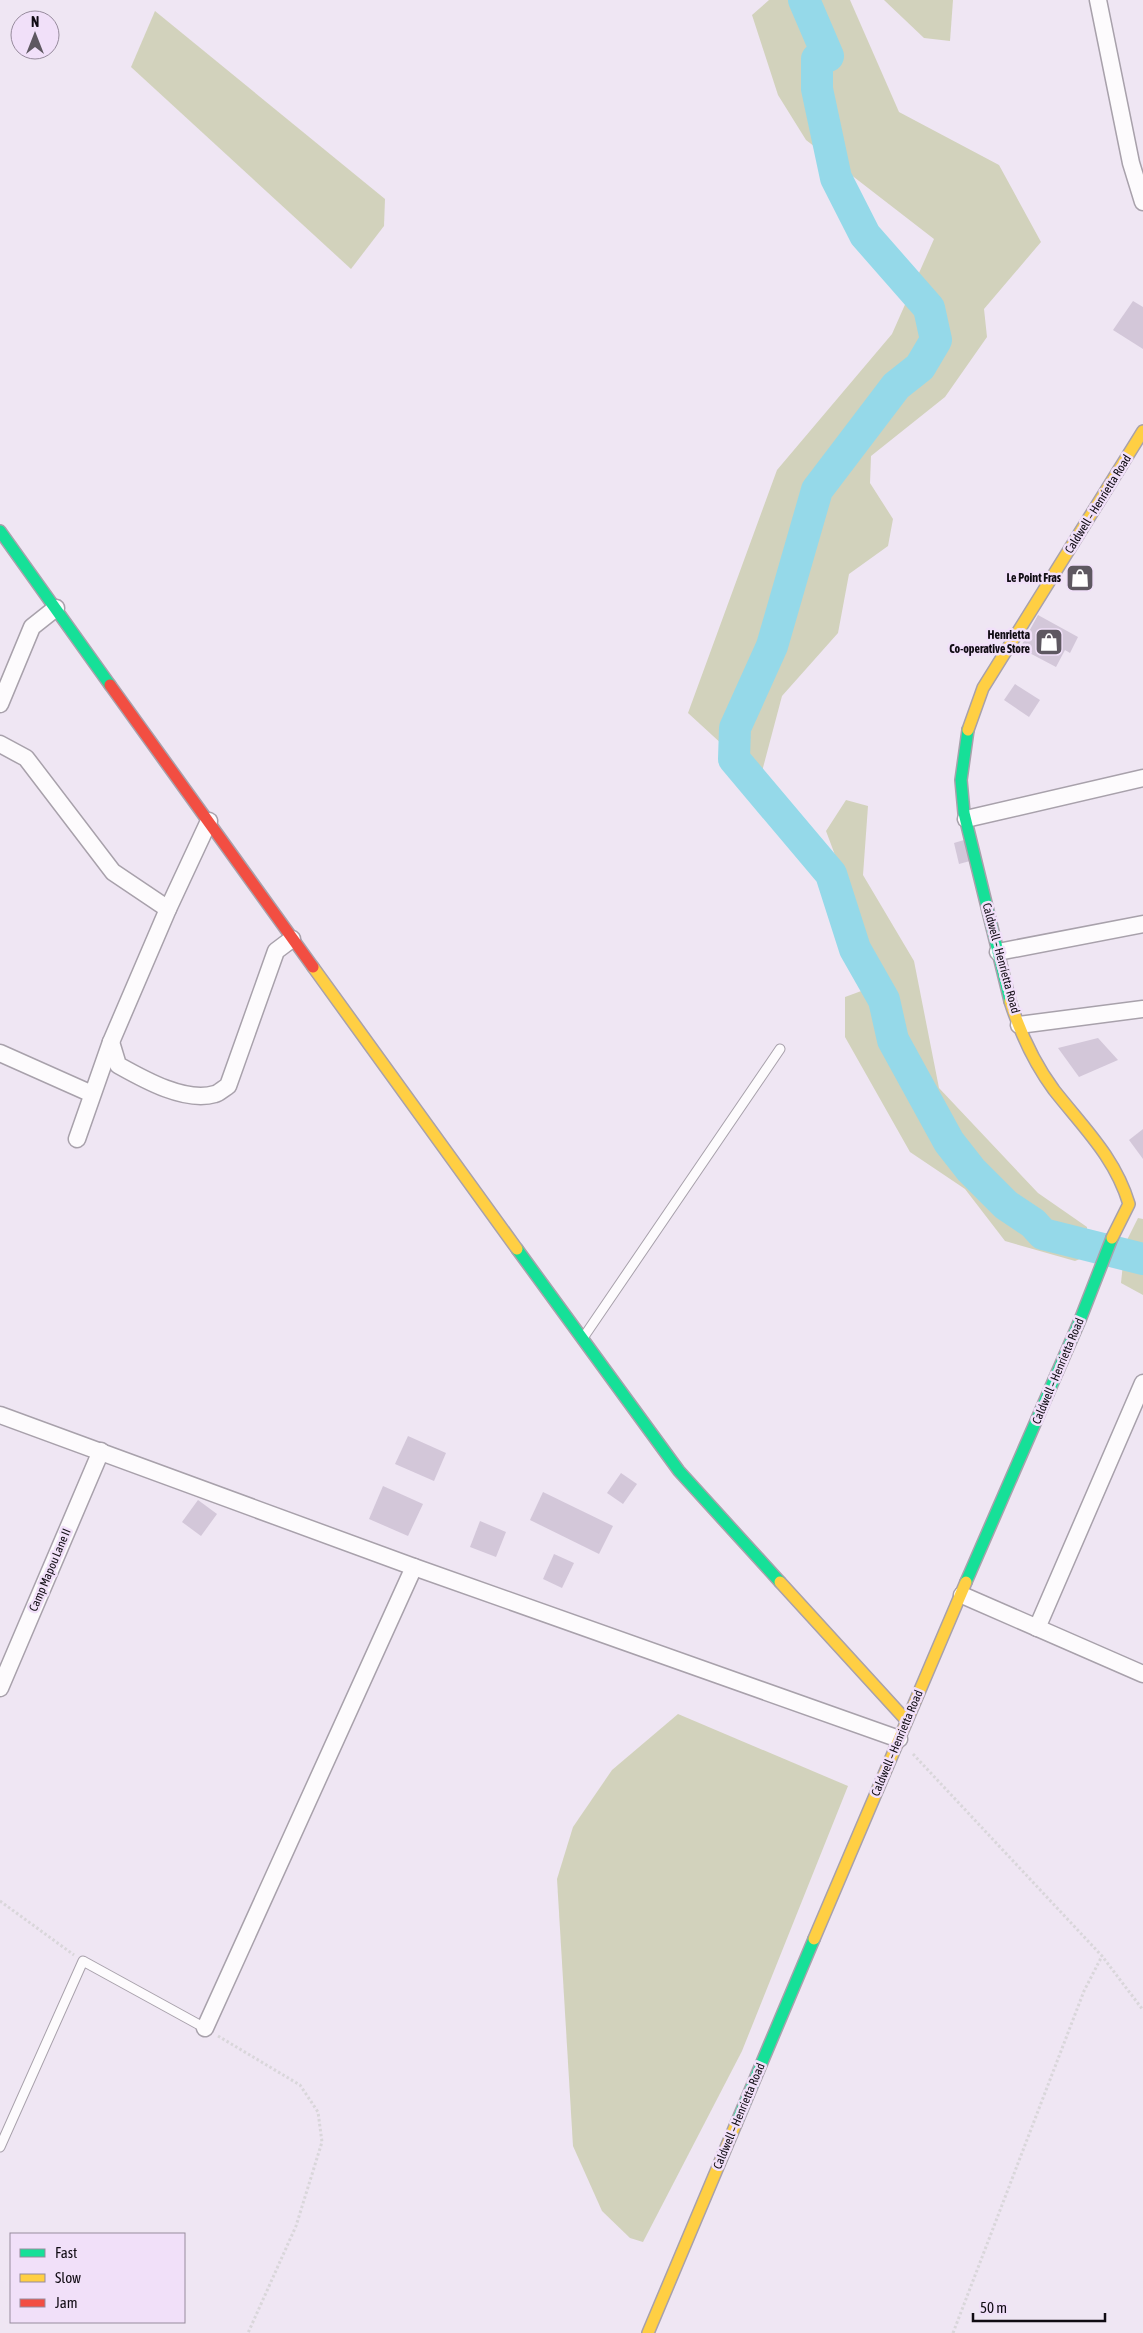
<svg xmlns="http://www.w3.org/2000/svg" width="1143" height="2333" viewBox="0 0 1143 2333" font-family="'Asap Condensed',sans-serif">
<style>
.green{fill:#d2d2bc}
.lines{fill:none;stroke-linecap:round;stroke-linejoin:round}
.river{stroke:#95d9e9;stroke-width:32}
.building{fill:#d3c7d9}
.lane-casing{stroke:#a8a1ab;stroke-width:11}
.street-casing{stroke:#a8a1ab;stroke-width:19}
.fast-casing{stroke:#a8a1ab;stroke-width:14}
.slow-casing{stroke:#a8a1ab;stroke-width:14}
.jam-casing{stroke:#a8a1ab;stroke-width:14}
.path{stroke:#d9d6da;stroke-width:3;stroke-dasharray:2.5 2.5;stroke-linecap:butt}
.lane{stroke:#fdfbfd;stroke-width:9}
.street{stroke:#fdfbfd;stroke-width:16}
.fast{stroke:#16e098;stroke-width:11}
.slow{stroke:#ffcf43;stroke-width:11}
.jam{stroke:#f24e42;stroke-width:11}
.labels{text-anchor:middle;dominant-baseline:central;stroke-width:5;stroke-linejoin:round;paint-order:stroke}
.street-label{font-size:12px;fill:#100b13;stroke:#f1e0f9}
.poi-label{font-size:12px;font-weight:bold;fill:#100b13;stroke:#f1e0f9;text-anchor:end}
</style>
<rect width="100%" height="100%" fill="#efe6f3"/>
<g class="green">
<path d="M769 0H850L899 112 999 165 1041 242 984 309 987 337 945 397 871 456 870 483 893 519 888 546 849 574 838 633 782 696 760 779 688 713 777 470 892 334 934 239 806 140 778 95 752 15Z"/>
<path d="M884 0H953L950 41 924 38Z"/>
<path d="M155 11 385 199 384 226 351 269 131 67Z"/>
<path d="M846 800 868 806 863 875 914 961 939 1088 1038 1193 1087 1227V1256L1075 1261 1005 1241 965 1189 910 1152 845 1037V997L883 983 826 831Z"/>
<path d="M1138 1218 1143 1219V1295L1121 1283 1125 1244Z"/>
<path d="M678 1714 848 1786 742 2051 643 2242 630 2238 602 2211 573 2146 557 1879 573 1827 612 1770Z"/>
</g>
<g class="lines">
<path class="river" d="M804 0 828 56 817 59V89L836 178 865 235 929 308 936 340 920 367 896 386 817 490 772 646 735 728 734 759 831 874 855 949 884 1000 893 1040 949 1142 971 1170 1006 1205 1033 1223 1043 1234 1143 1259"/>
</g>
<g class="building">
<path d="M1133 301 1143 307V349L1113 330Z"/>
<path d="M1074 566 1093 578 1086 589 1067 577Z"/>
<path d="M1038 615 1078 637 1070 653 1065 650 1056 667 1020 648Z"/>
<path d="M1015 684 1040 700 1029 717 1004 700Z"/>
<path d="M964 840 970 861 959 864 954 843Z"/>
<path d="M1098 1038 1118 1060 1079 1077 1058 1048Z"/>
<path d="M1143 1129V1159L1129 1140Z"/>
<path d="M408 1436 446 1453 434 1481 395 1464Z"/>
<path d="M621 1473 637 1484 623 1504 607 1493Z"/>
<path d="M383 1486 423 1504 408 1536 369 1519Z"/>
<path d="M543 1492 613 1526 599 1554 530 1520Z"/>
<path d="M198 1500 217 1514 201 1536 182 1522Z"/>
<path d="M480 1521 506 1532 496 1557 470 1547Z"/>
<path d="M554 1554 574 1563 562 1588 543 1579Z"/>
</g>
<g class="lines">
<defs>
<g id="lane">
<path d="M583 1338 780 1049"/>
<path d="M0 2147 83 1961 205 2028"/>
</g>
<g id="street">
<path d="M1098 0 1131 163 1143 202"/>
<path d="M0 704 32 627 56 608"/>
<path d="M0 744 26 758 113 872 168 909"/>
<path d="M966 819 1143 778"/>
<path d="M998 952 1143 924"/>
<path d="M1019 1025 1143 1009"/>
<path d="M111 1042 118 1065C143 1079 185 1103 215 1094 219 1093 224 1088 228 1086L276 951 292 939"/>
<path d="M0 1053 92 1094"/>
<path d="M77 1139 111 1042 168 909 209 821"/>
<path d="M0 1415 414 1567 899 1739"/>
<path d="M962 1595 1143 1674"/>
<path d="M1037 1628 1143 1383"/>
<path d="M0 1688 101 1451"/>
<path d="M205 2028 414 1567"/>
</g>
<g id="fast">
<path d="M0 531 110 685"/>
<path d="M968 730 961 780 964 813 1010 1001"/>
<path d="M517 1249 679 1471 780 1582"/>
<path d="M966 1582 1080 1320 1112 1238"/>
<path d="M736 2124 814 1939"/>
</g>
<g id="slow">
<path d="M968 730 983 688 1143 431"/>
<path d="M313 967 517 1249"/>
<path d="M1010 1001C1020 1032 1034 1063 1054 1090 1083 1127 1115 1157 1129 1204L1112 1238"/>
<path d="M780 1582 906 1720"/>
<path d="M814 1939 966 1582"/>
<path d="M648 2333 736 2124"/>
</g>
<path id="jam" d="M110 685 313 967"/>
</defs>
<use href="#lane" class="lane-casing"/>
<use href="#street" class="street-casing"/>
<use href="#fast" class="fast-casing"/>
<use href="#slow" class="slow-casing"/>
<use href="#jam" class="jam-casing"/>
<g class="path">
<path d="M913 1754 1102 1956 1143 2010"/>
<path d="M0 1901 74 1955"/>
<path d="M218 2036 300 2085 318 2112 322 2142 296 2226 248 2333"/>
<path d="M953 2333 1084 1991 1102 1956"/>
</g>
<use href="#lane" class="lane"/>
<use href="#street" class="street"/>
<use href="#fast" class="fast"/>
<use href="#slow" class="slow"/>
<use href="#jam" class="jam"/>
</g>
<defs>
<symbol id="shop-square" viewBox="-11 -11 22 22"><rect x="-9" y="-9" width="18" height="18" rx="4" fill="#5e5861" stroke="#f1e0f9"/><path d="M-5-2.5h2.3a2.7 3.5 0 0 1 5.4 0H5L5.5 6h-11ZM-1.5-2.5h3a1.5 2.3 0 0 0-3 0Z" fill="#fff"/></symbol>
</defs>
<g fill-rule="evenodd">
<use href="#shop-square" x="1064" y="562" width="32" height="32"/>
<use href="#shop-square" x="1033" y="626" width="32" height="32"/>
</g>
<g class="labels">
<g class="street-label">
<text transform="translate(1098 504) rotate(-58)">Caldwell – Henrietta Road</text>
<text transform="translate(1001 958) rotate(75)">Caldwell – Henrietta Road</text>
<text transform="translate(1058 1371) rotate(-67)">Caldwell – Henrietta Road</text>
<text transform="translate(50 1570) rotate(-67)">Camp Mapou Lane II</text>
<text transform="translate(897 1743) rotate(-67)">Caldwell – Henrietta Road</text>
<text transform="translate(739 2116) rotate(-67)">Caldwell – Henrietta Road</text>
</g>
<g class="poi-label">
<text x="1061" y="578">Le Point Fras</text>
<text x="1030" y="635">Henrietta<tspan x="1030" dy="14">Co-operative Store</tspan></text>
</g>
</g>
<rect x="10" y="2233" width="175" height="90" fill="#f1e0f9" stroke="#978b9d"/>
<rect x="20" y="2249" width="25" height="8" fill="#16e098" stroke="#978b9d"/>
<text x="55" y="2258" font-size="15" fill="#100b13">Fast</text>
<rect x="20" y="2274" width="25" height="8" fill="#ffcf43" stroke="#978b9d"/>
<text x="55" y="2283" font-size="15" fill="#100b13">Slow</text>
<rect x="20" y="2299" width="25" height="8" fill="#f24e42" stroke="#978b9d"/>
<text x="55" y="2308" font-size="15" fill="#100b13">Jam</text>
<g transform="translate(35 35)"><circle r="24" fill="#f1e0f9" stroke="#978b9d"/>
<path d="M0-4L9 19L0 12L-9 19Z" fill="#5e5861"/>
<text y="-8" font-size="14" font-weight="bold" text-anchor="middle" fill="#100b13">N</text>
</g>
<path d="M973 2313v8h132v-8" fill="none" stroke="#100b13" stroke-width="2.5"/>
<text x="980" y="2313" font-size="15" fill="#100b13" stroke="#f1e0f9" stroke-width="4" paint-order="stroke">50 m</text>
</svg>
